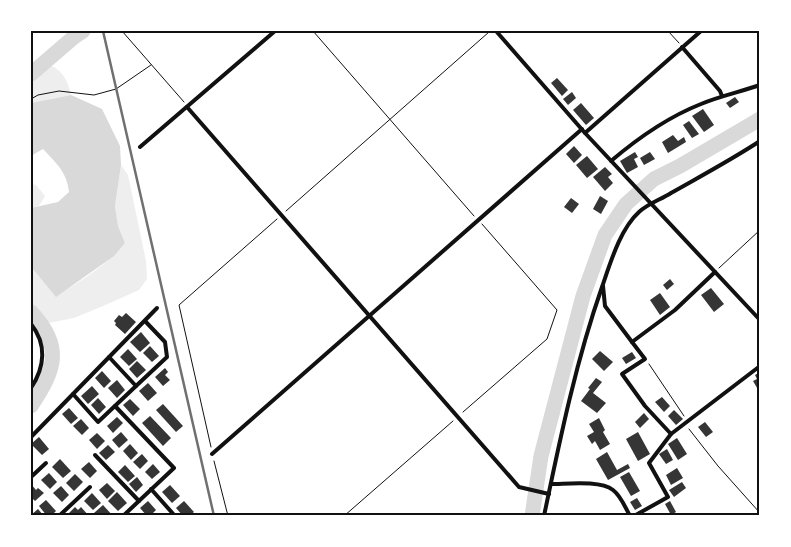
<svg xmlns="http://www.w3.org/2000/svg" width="791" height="547" viewBox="0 0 791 547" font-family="'Exo 2',sans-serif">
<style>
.green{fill:#eee}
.water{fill:#d9d9d9}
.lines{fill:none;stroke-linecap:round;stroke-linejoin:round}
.river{stroke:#d9d9d9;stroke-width:15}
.building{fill:#353535}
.path{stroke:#111;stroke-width:1}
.minor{stroke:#111;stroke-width:4}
.rail{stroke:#707070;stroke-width:2.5}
.neatline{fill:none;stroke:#111;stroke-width:2}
</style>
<rect width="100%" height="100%" fill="#fff"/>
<g class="green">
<path d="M31 63C55 62 66 72 71 95L31 103Z"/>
<path d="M121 165 128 175 146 261 147 279 139 290 103 306 74 318 38 325 31 319V264L33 269 56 296C81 281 106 266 125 243L118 226 115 206Z"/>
<path d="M31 184 36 185 45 196 39 206 31 208Z"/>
</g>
<path class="water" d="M71 95 102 109 120 146 121 165 115 206 118 226 125 243 114 256 56 297 33 269 31 264V208L58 202 69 192C67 172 56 163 43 149L31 156V103Z"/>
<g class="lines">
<g class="river">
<path d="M31 74 74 37 83 31"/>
<path d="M31 312C64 347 55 370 31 406"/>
<path d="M532 516 541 456 583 296 605 235 626 204 654 179 680 166 760 119"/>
</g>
</g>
<g class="building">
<path d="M557 78 568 90 562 96 551 83Z"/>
<path d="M572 92 576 98 568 105 563 99Z"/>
<path d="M735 97 739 102 730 108 726 103Z"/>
<path d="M581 103 594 118 586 125 573 110Z"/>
<path d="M703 109 714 125 704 132 692 116Z"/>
<path d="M689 121 699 134 692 138 683 125Z"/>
<path d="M673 135 678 141 684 137 686 142 668 153 662 142Z"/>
<path d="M574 146 582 155 574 163 566 154Z"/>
<path d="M635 152 638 157 634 159 638 167 627 173 620 161Z"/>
<path d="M650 152 655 159 644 165 640 158Z"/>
<path d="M587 156 598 169 587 178 576 165Z"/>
<path d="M605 167 612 174 608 177 613 183 605 191 593 177Z"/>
<path d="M600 196 608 201 601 214 593 209Z"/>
<path d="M571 198 579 204 572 213 564 207Z"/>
<path d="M670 279 674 284 667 290 663 285Z"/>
<path d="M711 288 724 304 714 312 701 295Z"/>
<path d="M660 293 670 307 660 315 650 300Z"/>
<path d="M126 313 136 322 125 334 115 325 116 323 114 321 119 315 122 317Z"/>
<path d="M141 332 150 343 140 352 130 342Z"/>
<path d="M150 346 159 356 152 362 143 353Z"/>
<path d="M128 349 137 359 129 366 120 357Z"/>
<path d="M600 351 613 362 604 371 592 359Z"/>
<path d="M632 352 636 358 626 364 622 358Z"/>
<path d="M137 361 146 370 137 378 129 369Z"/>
<path d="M165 368 168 372 165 375 170 380 163 386 155 377Z"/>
<path d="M102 371 111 381 104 388 95 378Z"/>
<path d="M760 372V393L753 381 757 379 755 375Z"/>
<path d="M596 378 602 382 593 393 606 403 597 413 581 401 590 389 588 388Z"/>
<path d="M117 380 125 390 117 398 108 388Z"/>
<path d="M148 383 157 393 148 401 139 391Z"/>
<path d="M92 386 99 394 88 404 81 396Z"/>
<path d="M662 397 670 406 664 412 655 402Z"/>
<path d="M98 398 106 407 99 414 91 405Z"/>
<path d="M130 399 140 409 133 416 123 405Z"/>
<path d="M163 404 183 426 176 432 156 410Z"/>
<path d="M69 408 78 418 71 424 62 414Z"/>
<path d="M674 410 683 419 676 425 668 416Z"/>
<path d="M644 413 649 419 640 428 635 422Z"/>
<path d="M150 416 171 438 163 446 142 423Z"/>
<path d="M117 417 123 423 113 433 107 426Z"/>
<path d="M599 418 605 430 603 432 610 444 600 450 595 441 592 444 587 436 594 432 589 424Z"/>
<path d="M81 419 89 428 82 435 73 426Z"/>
<path d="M705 422 713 432 706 437 698 427Z"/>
<path d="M121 432 128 440 119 448 112 440Z"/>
<path d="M638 432 650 454 638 461 626 439Z"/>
<path d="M97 433 105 441 97 449 89 440Z"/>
<path d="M39 437 49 449 42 455 31 444Z"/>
<path d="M677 438 687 454 678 460 668 444Z"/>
<path d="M130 444 138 453 131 460 123 451Z"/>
<path d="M108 445 115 452 106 460 99 453Z"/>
<path d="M667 449 673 460 666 464 659 454Z"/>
<path d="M607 452 617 470 628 464 630 468 608 480 596 459Z"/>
<path d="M142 454 148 461 140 469 133 462Z"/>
<path d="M60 459 71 471 63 478 52 467Z"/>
<path d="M89 462 97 471 90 478 81 469Z"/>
<path d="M153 464 160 472 152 479 145 472Z"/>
<path d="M125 465 135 476 128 482 118 472Z"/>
<path d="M677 468 683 478 671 485 666 475Z"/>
<path d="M629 472 640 491 631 496 620 477Z"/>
<path d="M49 473 57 482 50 489 41 480Z"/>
<path d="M75 474 83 482 74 491 66 483Z"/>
<path d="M137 477 143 485 136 492 129 484Z"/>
<path d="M682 482 686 488 674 497 669 490Z"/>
<path d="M107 483 115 491 107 499 99 490Z"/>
<path d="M31 484 36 490 38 488 44 493 35 501 31 497Z"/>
<path d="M170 485 180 496 172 503 162 492Z"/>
<path d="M61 486 69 495 62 502 53 493Z"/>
<path d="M117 492 127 503 118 511 108 501Z"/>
<path d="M92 493 101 503 93 510 84 501Z"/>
<path d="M637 498 642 506 635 510 630 502Z"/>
<path d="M46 500 56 511 51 516H47L39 506Z"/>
<path d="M148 501 156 510 150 516H147L140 508Z"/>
<path d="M184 501 194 512 189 516H183L176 508Z"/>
<path d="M670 501 676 512 671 515 665 504Z"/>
<path d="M103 505 113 516H97L94 513Z"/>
<path d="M75 507 78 510 81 507 89 516H72L69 513Z"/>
<path d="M38 509 44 516H31V515Z"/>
</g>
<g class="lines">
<g class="path">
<path d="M122 31 184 102"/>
<path d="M313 31 474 216"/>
<path d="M668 31 679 43"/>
<path d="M31 99 38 95 59 91 94 95 116 89 151 65"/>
<path d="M286 211 489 32"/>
<path d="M719 268 760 230"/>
<path d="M649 364 684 416"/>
<path d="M463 412 547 339 557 310 482 224"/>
<path d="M689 429 718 466 760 513"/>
<path d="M211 447 179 305 277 219"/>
<path d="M214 461 228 516"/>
<path d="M344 516 453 421"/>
</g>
<g class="minor">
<path d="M496 31 585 133 760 320"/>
<path d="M682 47 720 91 722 96"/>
<path d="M187 107 519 487 549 494"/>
<path d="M585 133 701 31"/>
<path d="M140 147 275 31"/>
<path d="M611 161C638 138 668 117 701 104 720 96 740 92 760 85"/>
<path d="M759 163 760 164"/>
<path d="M603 286 605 306 632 342"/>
<path d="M31 324C47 344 45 367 31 388"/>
<path d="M136 386 167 357 165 342 145 321"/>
<path d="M73 394 98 422 136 386 109 357"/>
<path d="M115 406 174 468 123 516"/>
<path d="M671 434 645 406 622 374 645 359 632 342 675 310 715 272"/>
<path d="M31 437 157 308"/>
<path d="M212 454 582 129"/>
<path d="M95 455 139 501"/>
<path d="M31 477 46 463"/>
<path d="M551 484C567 484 600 480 613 490 621 496 625 507 630 516"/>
<path d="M151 489 175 516"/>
<path d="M59 516 90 487"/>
<path d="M544 516C560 439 576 361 602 287 610 264 620 229 639 212 649 203 660 200 671 193 701 176 731 160 760 141"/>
<path d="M634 516 668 497 649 463 671 434 760 366"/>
</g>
<path class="rail" d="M103 31 214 516"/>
</g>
<rect width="791" height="547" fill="none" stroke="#ffffff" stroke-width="65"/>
<rect x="32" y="32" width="726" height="482" class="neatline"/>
</svg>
